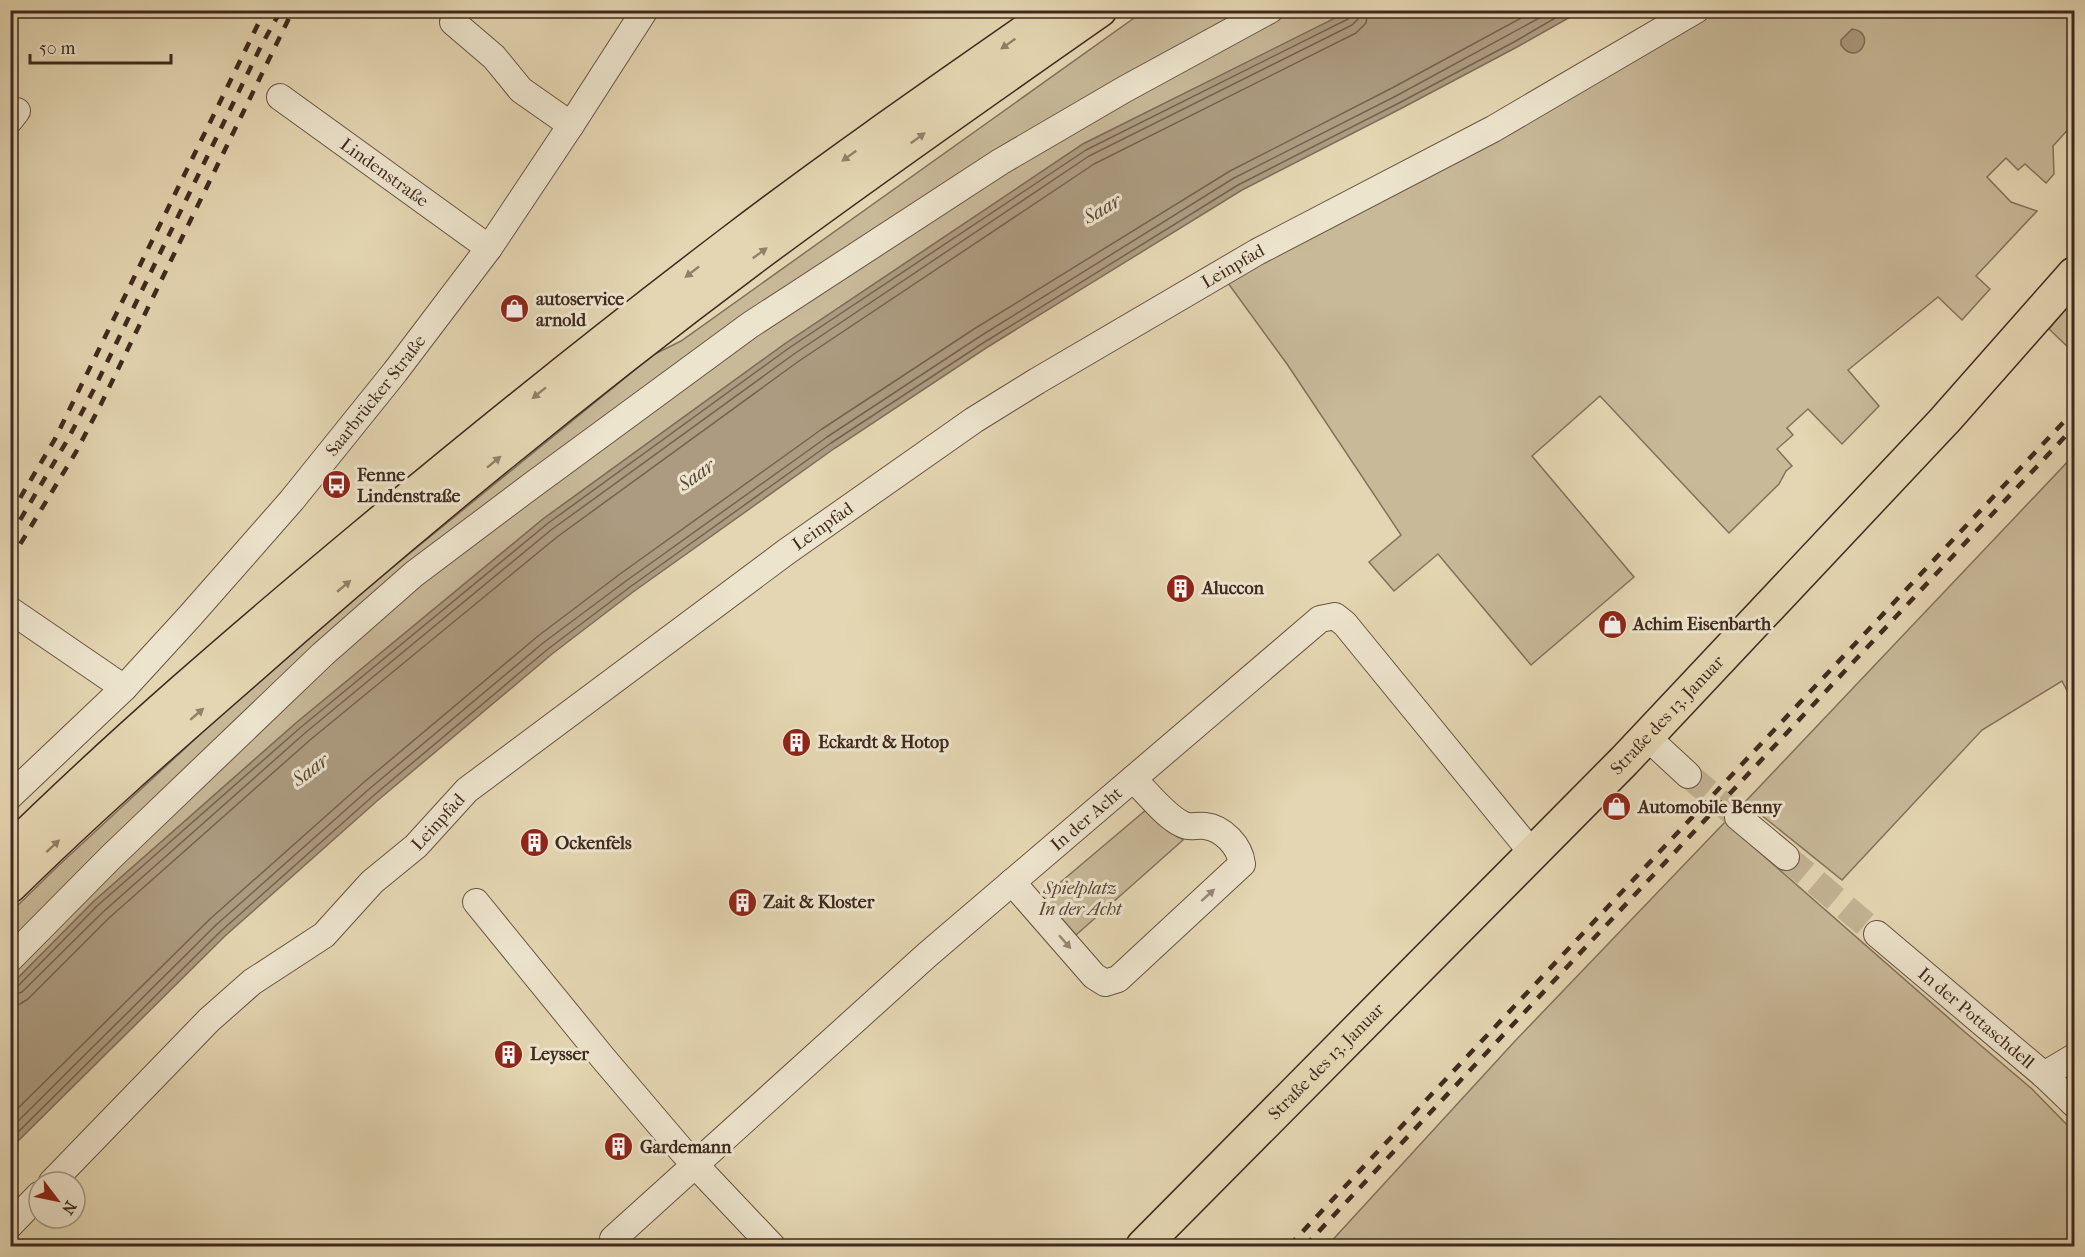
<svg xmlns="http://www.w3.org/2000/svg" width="2085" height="1257" viewBox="0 0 2085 1257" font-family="'IM FELL French Canon',serif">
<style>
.green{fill:#c8b999;stroke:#84715c;stroke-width:1.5}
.water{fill:#ac9b80;stroke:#806d59;stroke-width:1.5}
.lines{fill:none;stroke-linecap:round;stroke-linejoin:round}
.shore{stroke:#76624f;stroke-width:1.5}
.minor-tunnel{stroke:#c3b394;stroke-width:26;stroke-dasharray:26 13;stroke-linecap:butt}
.minor-casing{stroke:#685443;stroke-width:28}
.major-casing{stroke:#3f291e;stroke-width:36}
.highway-casing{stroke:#3f291e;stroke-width:36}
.minor{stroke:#ede4cd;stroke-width:26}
.major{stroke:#e4d6b2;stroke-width:33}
.highway{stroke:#e4d6b2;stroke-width:33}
.rail{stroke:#3f291e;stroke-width:4.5;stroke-dasharray:10 10;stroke-linecap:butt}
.oneway{fill:#928068}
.oneway2{fill:#968676}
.labels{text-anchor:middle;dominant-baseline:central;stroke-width:6;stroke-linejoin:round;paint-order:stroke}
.street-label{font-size:18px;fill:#3f291e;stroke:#ede4cd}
.poi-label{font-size:18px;font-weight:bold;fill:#3f291e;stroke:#ede4cd;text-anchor:start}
.park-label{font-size:18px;font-style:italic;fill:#5a4637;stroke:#ede4cd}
.water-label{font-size:20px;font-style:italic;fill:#5a4636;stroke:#ede4cd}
</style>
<rect width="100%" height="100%" fill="#e4d6b2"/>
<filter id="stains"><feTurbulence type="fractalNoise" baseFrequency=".00333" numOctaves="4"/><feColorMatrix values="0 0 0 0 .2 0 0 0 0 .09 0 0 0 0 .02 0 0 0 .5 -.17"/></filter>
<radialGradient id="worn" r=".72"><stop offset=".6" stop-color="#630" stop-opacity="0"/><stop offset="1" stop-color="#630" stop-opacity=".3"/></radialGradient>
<g class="green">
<path d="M1144 11H1351L1083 144 786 343 543 519 296 723 93 902 11 985V912L58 866 206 729 361 593 653 355 681 341Z"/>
<path d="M1708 11H2074V123L2053 146 2054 174 2046 183 2025 164 2018 170 2006 158 1987 177 2011 202 2037 211 1976 276 1990 289 1962 320 1938 297 1848 370 1879 406 1842 444 1808 409 1787 428 1793 435 1777 449 1792 466 1786 471 1779 484 1729 533 1600 396 1532 456 1634 577 1531 665 1438 554 1394 591 1369 562 1401 535 1287 364 1225 279Z"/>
<path d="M2074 298V353L2049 329Z"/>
<path d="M2074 455V704L2062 681 1982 730 1842 880 1745 802Z"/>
<path d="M1147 809 1158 811 1183 840 1076 935 1043 897Z"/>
<path d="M1725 822 1959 1027 2032 1089 2074 1132V1246H1327L1515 1041Z"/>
</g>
<g class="water">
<path d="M1351 10 1581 11 1517 47 1402 108 1242 190 986 348 835 448 633 592 552 654 377 801 225 936 11 1148V985L93 902 296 723 543 519 786 343 1083 144Z"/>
<path d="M1852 29C1878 32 1858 69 1841 45V40Z"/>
</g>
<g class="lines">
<g class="shore">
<path d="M10 988 17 987 97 906 300 728 547 524 789 348 1086 150 1348 19 1351 15 1352 10"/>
<path d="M10 996 22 992 103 912 305 733 551 530 794 354 1089 156 1352 25 1358 19 1359 10"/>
<path d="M10 1005 20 1004 28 999 109 918 310 740 557 537 799 361 1094 164 1356 33 1366 23 1368 10"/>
<path d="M10 1116 210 919 363 783 538 636 620 574 822 429 974 329 1230 171 1392 88 1536 10"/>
<path d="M10 1129 216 925 368 790 543 643 626 581 827 437 979 337 1234 178 1396 96 1554 10"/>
<path d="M10 1140 221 931 373 796 548 649 630 587 831 443 983 343 1238 185 1399 103 1514 42 1569 10"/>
</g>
<g class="minor-tunnel">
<path d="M1688 775 1738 817"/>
<path d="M1786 857 1877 934"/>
</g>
<defs>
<g id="minor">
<path d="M453 22 494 57 521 90 571 125"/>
<path id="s1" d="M280 97 489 248"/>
<path d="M10 120 17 111"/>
<path d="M10 610 124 688"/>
<path d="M1647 737 1688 775"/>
<path id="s2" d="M10 796 124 688 190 616 292 500 395 372 489 248 571 125 645 10"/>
<path d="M1738 817 1786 857"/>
<path d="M1012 882 1094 976 1105 983 1118 979 1242 864C1240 846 1223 828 1205 826 1197 825 1188 828 1182 824 1165 816 1147 792 1133 779"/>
<path d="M476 902 603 1058 683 1152 772 1246"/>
<path id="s3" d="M1877 934 2044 1075 2074 1104"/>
<path d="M10 959 111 857 323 654 414 574 531 486 750 325 1000 162 1125 89 1270 10"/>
<path d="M2044 1075 2074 1057"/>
<path id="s4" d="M52 1182 209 1020 252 982 324 935 372 882 416 846 467 790 786 552 974 420 1037 381 1257 252 1493 129 1696 10"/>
<path d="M10 1225 39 1195"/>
<path id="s5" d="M613 1239 927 955 1320 619 1335 616 1345 624 1533 854"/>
</g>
<g id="major">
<path id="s6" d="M1143 1246 1624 761 1945 420 2074 274"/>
</g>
<g id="highway">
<path d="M10 851C122 741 242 638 363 537 484 436 607 337 732 242 838 161 947 86 1056 10"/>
<path d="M10 886C85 812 165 742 244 673 407 529 576 390 751 259 865 174 983 92 1100 10"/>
</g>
</defs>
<use href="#minor" class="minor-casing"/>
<use href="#major" class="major-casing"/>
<use href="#highway" class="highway-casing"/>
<use href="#minor" class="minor"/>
<use href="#major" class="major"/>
<use href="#highway" class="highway"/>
<g class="rail">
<path d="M10 515 55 439 265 10"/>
<path d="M10 537 68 439 93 391 261 46 281 10"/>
<path d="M10 561 76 452 101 404 293 10"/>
<path d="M1289 1246 2074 411"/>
<path d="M1305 1246 2074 427"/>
</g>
</g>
<defs><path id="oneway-solid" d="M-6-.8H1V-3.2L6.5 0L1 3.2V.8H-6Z" transform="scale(1.5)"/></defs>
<g class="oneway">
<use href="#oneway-solid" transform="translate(1008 44) rotate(145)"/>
<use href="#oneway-solid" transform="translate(918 138) rotate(-36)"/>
<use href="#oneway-solid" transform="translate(849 156) rotate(144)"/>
<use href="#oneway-solid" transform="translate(760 253) rotate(-36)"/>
<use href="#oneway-solid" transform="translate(692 272) rotate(142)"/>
<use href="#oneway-solid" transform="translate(539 393) rotate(141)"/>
<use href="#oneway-solid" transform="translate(494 462) rotate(-39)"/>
<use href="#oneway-solid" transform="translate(344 586) rotate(-40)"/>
<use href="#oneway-solid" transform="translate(197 714) rotate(-41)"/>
<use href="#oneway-solid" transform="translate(53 846) rotate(-43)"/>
</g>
<g class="oneway2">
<use href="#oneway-solid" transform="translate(1208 895) rotate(-42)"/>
<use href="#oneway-solid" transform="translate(1065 942) rotate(49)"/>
</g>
<defs>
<symbol id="shop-disc" viewBox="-11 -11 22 22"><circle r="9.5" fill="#8f2418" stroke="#ede4cd"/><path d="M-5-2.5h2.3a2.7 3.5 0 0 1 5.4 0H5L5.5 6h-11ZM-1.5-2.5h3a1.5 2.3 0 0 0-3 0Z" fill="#fff"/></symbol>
<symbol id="bus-disc" viewBox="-11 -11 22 22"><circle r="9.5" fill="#8f2418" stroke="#ede4cd"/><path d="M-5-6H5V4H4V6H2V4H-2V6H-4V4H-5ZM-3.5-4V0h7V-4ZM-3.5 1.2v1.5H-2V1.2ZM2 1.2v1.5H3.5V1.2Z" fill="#fff"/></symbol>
<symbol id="building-disc" viewBox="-11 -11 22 22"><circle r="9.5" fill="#8f2418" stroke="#ede4cd"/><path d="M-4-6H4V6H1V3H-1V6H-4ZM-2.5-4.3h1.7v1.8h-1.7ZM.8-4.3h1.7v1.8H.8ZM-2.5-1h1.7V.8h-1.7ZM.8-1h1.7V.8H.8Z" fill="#fff"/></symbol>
</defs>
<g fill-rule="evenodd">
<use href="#shop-disc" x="498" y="292" width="33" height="33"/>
<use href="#bus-disc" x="320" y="468" width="33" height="33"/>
<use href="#building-disc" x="1164" y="572" width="33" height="33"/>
<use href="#shop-disc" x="1596" y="608" width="33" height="33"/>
<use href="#building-disc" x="780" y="726" width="33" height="33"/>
<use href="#shop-disc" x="1600" y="790" width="33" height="33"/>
<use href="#building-disc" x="518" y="826" width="33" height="33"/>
<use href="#building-disc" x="726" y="886" width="33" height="33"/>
<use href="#building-disc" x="492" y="1038" width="33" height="33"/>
<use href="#building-disc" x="602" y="1130" width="33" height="33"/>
</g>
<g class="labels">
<g class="street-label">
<text stroke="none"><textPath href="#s1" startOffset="129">Lindenstraße</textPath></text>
<text stroke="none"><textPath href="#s4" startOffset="1502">Leinpfad</textPath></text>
<text stroke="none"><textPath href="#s2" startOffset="543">Saarbrücker Straße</textPath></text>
<text stroke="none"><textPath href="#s4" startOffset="1016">Leinpfad</textPath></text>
<text stroke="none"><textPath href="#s6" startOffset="746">Straße des 13. Januar</textPath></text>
<text stroke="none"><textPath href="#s5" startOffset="633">In der Acht</textPath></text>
<text stroke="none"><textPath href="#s4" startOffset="530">Leinpfad</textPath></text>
<text stroke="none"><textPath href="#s3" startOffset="130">In der Pottaschdell</textPath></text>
<text stroke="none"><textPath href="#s6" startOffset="260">Straße des 13. Januar</textPath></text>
</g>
<g class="poi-label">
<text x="536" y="299">autoservice<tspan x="536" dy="21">arnold</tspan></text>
<text x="357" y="475">Fenne<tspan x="357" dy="21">Lindenstraße</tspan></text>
<text x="1202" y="588">Aluccon</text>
<text x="1633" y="624">Achim Eisenbarth</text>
<text x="818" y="742">Eckardt &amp; Hotop</text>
<text x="1638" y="807">Automobile Benny</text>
<text x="555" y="843">Ockenfels</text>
<text x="763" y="902">Zait &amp; Kloster</text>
<text x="530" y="1054">Leysser</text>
<text x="640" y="1147">Gardemann</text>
</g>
<g class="park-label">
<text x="1080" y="888">Spielplatz<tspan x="1080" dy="21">In der Acht</tspan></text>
</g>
<g class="water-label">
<text transform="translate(1102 209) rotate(-31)">Saar</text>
<text transform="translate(696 475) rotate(-36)">Saar</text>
<text transform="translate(310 770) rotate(-37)">Saar</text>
</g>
</g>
<rect width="2085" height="1257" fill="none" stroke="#e4d6b2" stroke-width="36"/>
<rect x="12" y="12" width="2061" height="1233" fill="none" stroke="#3f291e" stroke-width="3"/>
<rect x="18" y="18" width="2049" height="1221" fill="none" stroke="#3f291e" stroke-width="1.5"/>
<g transform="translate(57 1200) rotate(122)"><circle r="28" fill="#ede4cd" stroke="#a79987" stroke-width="1.5"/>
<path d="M0-4.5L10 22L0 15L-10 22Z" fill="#8f2418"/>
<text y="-9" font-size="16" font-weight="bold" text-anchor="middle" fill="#3f291e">N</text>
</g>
<path d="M30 54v9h141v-9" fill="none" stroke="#3f291e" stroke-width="3"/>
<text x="39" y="54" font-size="18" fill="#3f291e" stroke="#ede4cd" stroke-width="4.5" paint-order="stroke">50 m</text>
<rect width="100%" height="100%" filter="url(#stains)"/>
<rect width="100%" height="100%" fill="url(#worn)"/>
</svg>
